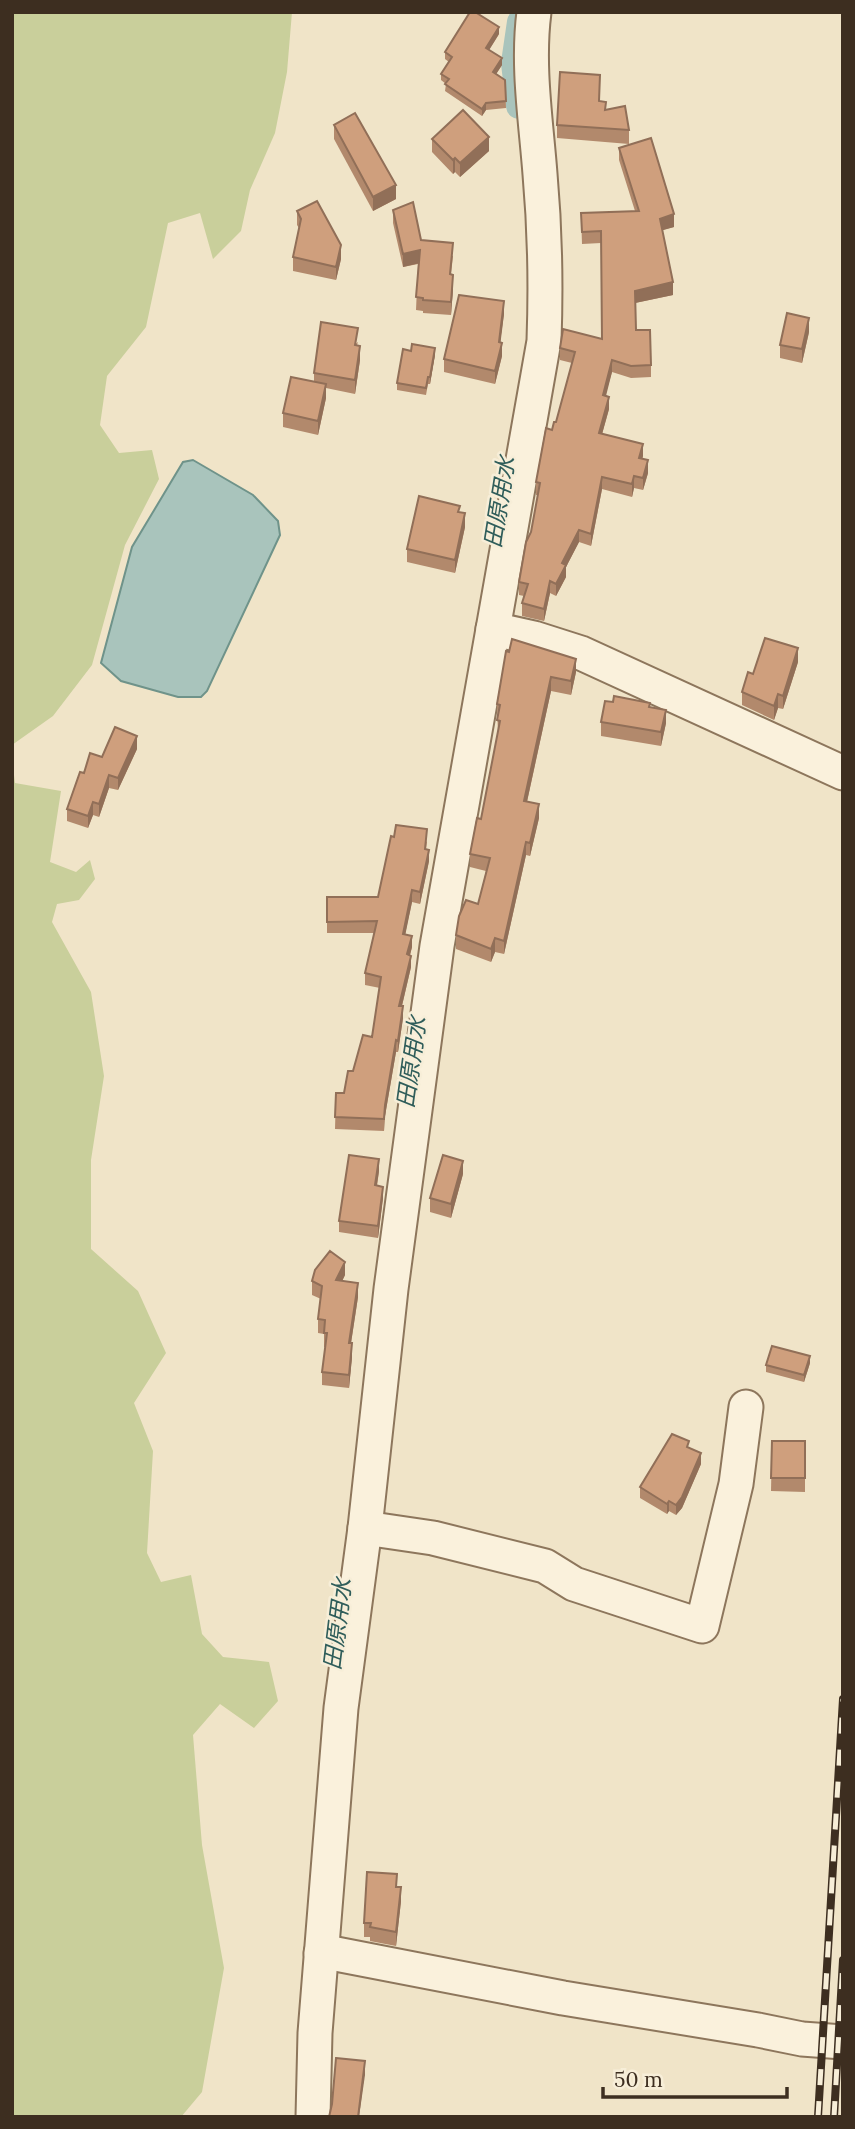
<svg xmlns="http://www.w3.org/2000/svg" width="855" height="2129" viewBox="0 0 855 2129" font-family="Lora,'Noto Sans JP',serif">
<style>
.green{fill:#c9cf9b}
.water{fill:#a9c4bc;stroke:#6f938a;stroke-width:2}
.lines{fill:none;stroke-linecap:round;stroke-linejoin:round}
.canal{stroke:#a9c4bc;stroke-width:26}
.minor-casing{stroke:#8d765c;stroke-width:37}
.minor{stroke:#faf1dc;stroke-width:33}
.rail-casing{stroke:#3d2e20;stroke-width:8}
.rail{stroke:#f7eed8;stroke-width:5;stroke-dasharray:16;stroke-linecap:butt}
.wall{fill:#b2896c}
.shaded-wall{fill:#916f58}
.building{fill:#cf9f7d;stroke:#916f58;stroke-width:2}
.labels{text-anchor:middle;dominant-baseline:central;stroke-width:5;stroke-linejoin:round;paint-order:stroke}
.water-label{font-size:23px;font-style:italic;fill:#2f5d5a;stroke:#f7eed8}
</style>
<rect width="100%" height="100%" fill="#f0e4c8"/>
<g class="green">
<path d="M12 12H292L287 72 275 133 250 190 241 231 213 259 200 213 168 223 146 327 107 376 100 425 119 453 152 450 159 479 125 545 92 665 53 716 12 745Z"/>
<path d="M12 759 15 783 61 791 50 862 76 872 90 860 95 879 79 900 57 904 52 922 91 992 104 1076 91 1160V1249L138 1291 166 1353 134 1403 153 1451 147 1553 161 1582 191 1575 202 1634 223 1657 269 1662 278 1701 254 1728 220 1704 193 1735 202 1845 224 1968 202 2092 181 2117H12Z"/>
</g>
<path class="water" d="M193 460 253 495 278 521 280 535 207 691 201 697H178L121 681 101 663 132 547 183 462Z"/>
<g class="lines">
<path class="canal" d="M519 106 514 63 520 22"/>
<defs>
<g id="minor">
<path d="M493 629 534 638 581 653 843 773"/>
<path d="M365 1528 433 1538 545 1566 574 1584 702 1626 736 1484 746 1407"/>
<path d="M321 1953 336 1954 563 1998 758 2030 802 2039 843 2042"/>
<path d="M313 2117 315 2033 341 1708 365 1528 391 1289 437 946 544 341C546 285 545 230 540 174 536 121 527 66 534 12"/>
</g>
</defs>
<use href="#minor" class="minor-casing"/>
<use href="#minor" class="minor"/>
<defs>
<g id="rail">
<path d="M818 2117 843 1699"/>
<path d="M834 2117 843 1960"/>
</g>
</defs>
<use href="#rail" class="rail-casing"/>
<use href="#rail" class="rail"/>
</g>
<g class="wall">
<path d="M499 34 489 50 502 65 496 74 505 80 506 108 486 110 482 116 445 91 446 84 441 80V74L449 62 445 59V52Z"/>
<path d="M600 88V101L606 110 629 130V144L557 138V125Z"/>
<path d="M334 125 396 199 373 211 334 139Z"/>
<path d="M432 139 489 151 460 177 455 172 453 174 432 152Z"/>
<path d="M619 148 674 227 662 230 673 295 635 303 636 330 651 365V377L631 378 612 372 605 396 609 409 602 434 643 456 642 459 648 473 643 490 634 488 632 497 602 489 591 546 579 542 566 567V577L556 596 550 593 544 621 522 616V603L524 596 519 595V582L531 532 538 495H536V482L552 430 556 422 572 363 560 360V348L602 339 601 243 582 244 581 213 635 211 619 160Z"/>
<path d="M393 210 421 240 453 256 451 274 453 288 451 315 423 313V311L416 310 418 264 403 267 393 223Z"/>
<path d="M297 211 341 259 336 280 293 271V257L299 228 297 225Z"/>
<path d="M504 314 500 342 502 356 495 384 444 372V359Z"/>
<path d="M809 332 802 363 780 358V345Z"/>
<path d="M358 342 357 345 360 360 355 394 326 388V398L318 435 283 427V413L314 382V373Z"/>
<path d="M435 355 430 384H428L426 395 397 390V383Z"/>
<path d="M460 512 465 527 455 573 407 562V549Z"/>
<path d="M509 652 576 672 571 695 551 691 527 802 539 818 530 856 526 855 504 954 495 952 491 962 456 949V935L478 904 486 871 470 867V854L481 819 498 734 497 704Z"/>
<path d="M798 662 783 709 778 708 774 720 742 705V692L753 674Z"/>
<path d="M650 707 666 723 661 746 601 736V722Z"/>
<path d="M137 749 118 790 109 788 99 817 93 815 88 828 67 821V809L84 773 102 757Z"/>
<path d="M427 841 426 849 429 861 420 904 412 902 405 934 412 947 410 955 411 967 402 1006 403 1018 398 1052H396L385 1116 384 1131 335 1129 336 1093H344L353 1071 372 1037 380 988 365 985V973L374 933H327V897H378Z"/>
<path d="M379 1171 377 1186 383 1198 378 1238 339 1232V1221Z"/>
<path d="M463 1174 451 1218 430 1212V1198Z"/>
<path d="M345 1275 342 1281 358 1297 351 1343 352 1357 349 1388 322 1385V1372L325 1347H324V1334L318 1333V1319L321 1299 312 1295V1281Z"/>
<path d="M810 1363 804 1382 766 1372V1365Z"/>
<path d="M772 1441H805V1492L771 1491Z"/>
<path d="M689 1448 701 1464 682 1508 676 1515 669 1511 667 1514 640 1498V1487Z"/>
<path d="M397 1887 401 1901 396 1946 370 1941V1937H364V1923Z"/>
</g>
<g class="shaded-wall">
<path d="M499 27V34L486 55V48Z"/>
<path d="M502 58V65L493 79V72Z"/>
<path d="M486 103V110L482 116V109Z"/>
<path d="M489 137V151L460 177V163Z"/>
<path d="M455 158V172L453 174V160Z"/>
<path d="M396 185V199L373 211V197Z"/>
<path d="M674 214V227L660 231V219Z"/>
<path d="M341 245V259L336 280V267Z"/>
<path d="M420 250V263L403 267V254Z"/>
<path d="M453 275V288L451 315V302Z"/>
<path d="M673 282V295L635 303V291Z"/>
<path d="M504 301V314L499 355V342Z"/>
<path d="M809 318V332L802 363V349Z"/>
<path d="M502 343V356L495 384V371Z"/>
<path d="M360 346V360L355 394V380Z"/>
<path d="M435 348V355L430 384V377Z"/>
<path d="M612 360V372L603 408V395Z"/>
<path d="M326 384V398L318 435V421Z"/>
<path d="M609 397V409L599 445V433Z"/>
<path d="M643 444V456L639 470V458Z"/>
<path d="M648 460V473L643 490V478Z"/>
<path d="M634 476V488L632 497V484Z"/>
<path d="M602 477V489L591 546V534Z"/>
<path d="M465 513V527L455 573V560Z"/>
<path d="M579 530V542L566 567V577L556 596V584L562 563Z"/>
<path d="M550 581V593L544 621V609Z"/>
<path d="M798 648V662L783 709V696Z"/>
<path d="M576 659V672L571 695V681Z"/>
<path d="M551 677V691L524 815V801Z"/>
<path d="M778 694V708L774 720V706Z"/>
<path d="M666 710V723L661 746V732Z"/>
<path d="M137 736V749L118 790V778Z"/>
<path d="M109 775V788L99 817V804Z"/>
<path d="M93 802V815L88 828V816Z"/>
<path d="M539 804V818L530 856V843Z"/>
<path d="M526 842V855L504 954V941Z"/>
<path d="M429 850V861L420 904V892Z"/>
<path d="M412 890V902L403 946V934Z"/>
<path d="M412 936V947L407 966V954Z"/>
<path d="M495 938V952L491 962V949Z"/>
<path d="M411 956V967L399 1018V1006Z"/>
<path d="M403 1006V1018L398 1052V1041Z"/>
<path d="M396 1040V1052L385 1116 384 1131 385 1105Z"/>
<path d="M379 1159V1171L375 1197V1185Z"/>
<path d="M463 1161V1174L451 1218V1204Z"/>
<path d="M383 1187V1198L378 1238V1226Z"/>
<path d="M345 1262V1275L336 1294V1280Z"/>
<path d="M358 1283V1297L349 1356V1343Z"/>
<path d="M352 1343V1357L349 1388V1375Z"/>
<path d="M810 1356V1363L804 1382V1375Z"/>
<path d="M701 1453V1464L682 1508 676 1515V1505Z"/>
<path d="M669 1501V1511L667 1514V1504Z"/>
<path d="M401 1887V1901L396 1946V1932Z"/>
<path d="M365 2061V2075L359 2117H358Z"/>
</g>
<g class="building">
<path d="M470 12H475L499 27 486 48 502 58 493 72 505 80 506 101 486 103 482 109 445 84 449 79 441 74 452 57 445 52Z"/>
<path d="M560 72 600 75 599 101 606 102 605 110 625 106 629 130 557 125Z"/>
<path d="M463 110 489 137 460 163 455 158 453 160 432 139Z"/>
<path d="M355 113 396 185 373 197 334 125Z"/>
<path d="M651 138 674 214 660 219 673 282 635 291 636 330H650L651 365 631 366 612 360 603 395 609 397 599 433 643 444 639 458 648 460 643 478 634 476 632 484 602 477 591 534 579 530 562 563 566 565 556 584 550 581 544 609 522 603 528 584 519 582 526 542 531 532 540 483 536 482 546 428 552 430 554 422H556L575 352 560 348 563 329 602 339 601 231 582 232 581 213 639 211 619 148Z"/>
<path d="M317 201 341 245 336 267 293 257 301 219 297 211Z"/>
<path d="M413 202 421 240 453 243 450 274 453 275 451 302 423 300V298L416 297 420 250 403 254 393 210Z"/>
<path d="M459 295 504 301 499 342 502 343 495 371 444 359Z"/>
<path d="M787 313 809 318 802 349 780 345Z"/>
<path d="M321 322 358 328 355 345 360 346 355 380 314 373Z"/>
<path d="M412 344 435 348 430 377H428L426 388 397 383 403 349 411 351Z"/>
<path d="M291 377 326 384 318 421 283 413Z"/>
<path d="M419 496 460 506 458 512 465 513 455 560 407 549Z"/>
<path d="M765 638 798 648 783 696 778 694 774 706 742 692 748 672 753 674Z"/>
<path d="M512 639 576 659 571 681 551 677 524 801 539 804 530 843 526 842 504 941 495 938 491 949 456 935 459 916 466 900 478 904 490 858 470 854 477 818 481 819 500 721 497 720 500 705 497 704 506 651 509 652Z"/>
<path d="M614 696 650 703 649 707 666 710 661 732 601 722 605 701 613 702Z"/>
<path d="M115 727 137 736 118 778 109 775 99 804 93 802 88 816 67 809 80 772 84 773 90 753 102 757Z"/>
<path d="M396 825 427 829 425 849 429 850 420 892 412 890 403 934 412 936 407 954 411 956 399 1006H403L398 1041 396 1040 385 1105 384 1119 335 1117 336 1093H344L348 1071H353L363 1035 372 1037 381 977 365 973 377 921 327 922V897H378L391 836 394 837Z"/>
<path d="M349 1155 379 1159 375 1185 383 1187 378 1226 339 1221Z"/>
<path d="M443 1155 463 1161 451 1204 430 1198Z"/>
<path d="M330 1251 345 1262 336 1280 358 1283 349 1343H352L349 1375 322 1372 327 1333H324L325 1320 318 1319 322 1286 312 1281 315 1270Z"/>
<path d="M772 1346 810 1356 804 1375 766 1365Z"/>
<path d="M672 1434 689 1441 687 1447 701 1453 682 1497 676 1505 669 1501 667 1504 640 1487Z"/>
<path d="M772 1441H805V1478H771Z"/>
<path d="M367 1872 397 1874 396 1887H401L396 1932 370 1927 371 1923H364Z"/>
<path d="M336 2058 365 2061 358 2117H329L332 2104Z"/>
</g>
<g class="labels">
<g class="water-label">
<text transform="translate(499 502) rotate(-81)">田原用水</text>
<text transform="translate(411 1062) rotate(-82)">田原用水</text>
<text transform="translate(337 1624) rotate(-83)">田原用水</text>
</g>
</g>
<rect width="855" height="2129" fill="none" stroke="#3d2e20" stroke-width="28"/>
<path d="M603 2087v10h184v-10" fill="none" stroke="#3d2e20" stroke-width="3.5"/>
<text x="614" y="2087" font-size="21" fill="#3d2e20" stroke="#f7eed8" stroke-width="5" paint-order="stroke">50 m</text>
</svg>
